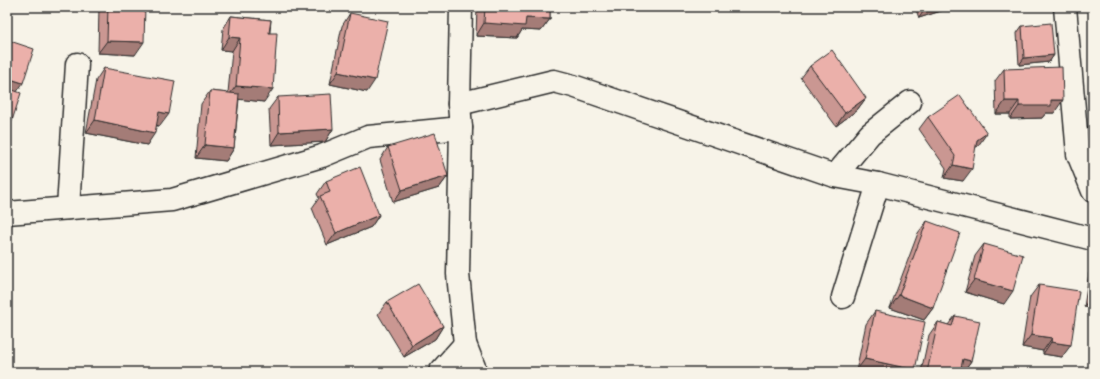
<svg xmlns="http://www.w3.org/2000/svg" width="1100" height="379" viewBox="0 0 1100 379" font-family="'Architects Daughter',sans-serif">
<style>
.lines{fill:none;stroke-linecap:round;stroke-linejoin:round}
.street-casing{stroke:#2b2b2b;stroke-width:25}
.street{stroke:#f7f3e8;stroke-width:22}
.wall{fill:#ca9792;stroke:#2b2b2b}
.shaded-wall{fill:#a47b77;stroke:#2b2b2b}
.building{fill:#ebb0aa;stroke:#2b2b2b}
</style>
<rect width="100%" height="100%" fill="#f7f3e8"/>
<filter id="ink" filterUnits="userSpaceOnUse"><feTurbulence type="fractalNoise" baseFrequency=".025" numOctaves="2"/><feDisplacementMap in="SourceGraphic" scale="8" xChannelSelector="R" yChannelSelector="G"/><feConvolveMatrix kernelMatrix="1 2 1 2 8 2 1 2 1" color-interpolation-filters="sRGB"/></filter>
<g filter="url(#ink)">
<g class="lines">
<defs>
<g id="street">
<path d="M461 7 459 104 461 128 458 274 465 344 476 372"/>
<path d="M1065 7 1078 154 1093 191"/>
<path d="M459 104 554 81 573 86 835 176 878 184 1093 239"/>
<path d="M835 176 870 134 910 102"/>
<path d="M68 208 77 64"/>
<path d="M7 213 172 200 322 156 368 137 461 128"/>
<path d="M843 297 878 184"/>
<path d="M440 372 465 344"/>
</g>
</defs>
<use href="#street" class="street-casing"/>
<use href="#street" class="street"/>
</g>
<g class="wall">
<path d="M99 7H145L135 55 98 53Z"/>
<path d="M477 7H550V19L541 31 522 30 517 38 476 36Z"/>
<path d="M915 7H953L919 18Z"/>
<path d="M350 13 367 92 330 84 342 26Z"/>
<path d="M231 16 271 20 264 102 239 99 234 148 226 161 196 158 201 104 210 91 228 93 232 51 221 50 223 29Z"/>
<path d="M1022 26 1054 55 1049 62 1019 65 1017 33Z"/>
<path d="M810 66 866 98 857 110 836 126 801 78Z"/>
<path d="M104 68 160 126H156L147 145 86 133 96 80Z"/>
<path d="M1004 69 1054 113H1046L1042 118 1010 119V114H996L995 81Z"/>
<path d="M278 97 333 129 325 142 271 145 269 109Z"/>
<path d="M928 117 978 146 975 147 963 181 944 178 946 168 919 129Z"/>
<path d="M388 147 448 176 439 188 393 202 380 160Z"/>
<path d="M326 181 379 215 371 227 327 245 312 208 319 198 317 194Z"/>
<path d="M927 221 933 308 924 320 890 308 918 233Z"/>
<path d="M984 244 1004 304 965 292 975 256Z"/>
<path d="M1093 268V308L1084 307 1089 273Z"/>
<path d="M1039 285 1062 357 1043 354V351L1022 347 1030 297Z"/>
<path d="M387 302 443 326 435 339 404 357 378 314Z"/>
<path d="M875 311 913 372H859L856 371 866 324Z"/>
<path d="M955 316 971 361 963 372H921L929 335 938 322 948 325Z"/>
</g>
<g class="shaded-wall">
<path d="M926 7H953L919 18Z"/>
<path d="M526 18 550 19 541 31 522 30 517 38 476 36 484 23Z"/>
<path d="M229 37 240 38 232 51 221 50Z"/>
<path d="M107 41 144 42 135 55 98 53Z"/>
<path d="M1054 55 1049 62 1019 65 1024 58Z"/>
<path d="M338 72 375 80 367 92 330 84Z"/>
<path d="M7 78 23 83 14 96 7 93Z"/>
<path d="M236 86 273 89 264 102 227 98Z"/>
<path d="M866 98 857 110 836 126 845 113Z"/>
<path d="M1051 100H1063L1054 113H1046L1042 118 1010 119 1019 106Z"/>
<path d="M1005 101H1019L1010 114H996Z"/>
<path d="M159 112 169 114 160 126 150 124Z"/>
<path d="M95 120 155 133 147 145 86 133Z"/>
<path d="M333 129 325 142 271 145 279 132Z"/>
<path d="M987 133 978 146 968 152 977 140Z"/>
<path d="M205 145 234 148 226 161 196 158Z"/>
<path d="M953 165 972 169 963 181 944 178Z"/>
<path d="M448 176 439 188 393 202 402 190Z"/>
<path d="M379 215 371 227 327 245 336 233Z"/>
<path d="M974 280 1013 291 1004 304 965 292Z"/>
<path d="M1092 294H1093V308L1084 307Z"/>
<path d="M899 295 933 308 924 320 890 308Z"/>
<path d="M443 326 435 339 404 357 412 345Z"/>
<path d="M1031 335 1052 338 1043 351 1022 347Z"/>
<path d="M1051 342 1071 345 1062 357 1043 354Z"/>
<path d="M865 359 915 370 913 372H859L856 371Z"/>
<path d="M963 359 971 361 963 372H954Z"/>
</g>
<g class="building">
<path d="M108 7H145L144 42 107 41Z"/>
<path d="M485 7H550V19L526 18 525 26 484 23Z"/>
<path d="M350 13 388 21 375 80 338 72Z"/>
<path d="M231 16 271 20 269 33H277L273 89 236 86 240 38 229 37Z"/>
<path d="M1051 23 1054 55 1024 58 1022 26Z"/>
<path d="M7 40 34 49 23 83 7 78Z"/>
<path d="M832 50 866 98 845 113 810 66Z"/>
<path d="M1062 67 1063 100H1051V106H1019V101H1005L1004 69Z"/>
<path d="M104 68 175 81 169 114 159 112 155 133 95 120Z"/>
<path d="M7 88 21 93 7 136Z"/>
<path d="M210 91 239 94 234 148 205 145Z"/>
<path d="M331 94 333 129 279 132 278 97Z"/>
<path d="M960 95 987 133 977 140 972 169 953 165 955 156 928 117Z"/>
<path d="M435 133 448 176 402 190 388 147Z"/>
<path d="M360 167 379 215 336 233 320 196 330 192 326 181Z"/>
<path d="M927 221 960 233 933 308 899 295Z"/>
<path d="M984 244 1023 255 1013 291 974 280Z"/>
<path d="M418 284 443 326 412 345 387 302Z"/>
<path d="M1039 285 1079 291 1071 345 1051 342 1052 338 1031 335Z"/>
<path d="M875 311 925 322 915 370 865 359Z"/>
<path d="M955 316 980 321 971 361 963 359 960 372H927L938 322 952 326Z"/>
</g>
</g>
<rect width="1100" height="379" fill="none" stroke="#f7f3e8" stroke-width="24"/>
<rect x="12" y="12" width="1076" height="355" fill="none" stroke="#2b2b2b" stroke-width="1.5" filter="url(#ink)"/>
</svg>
